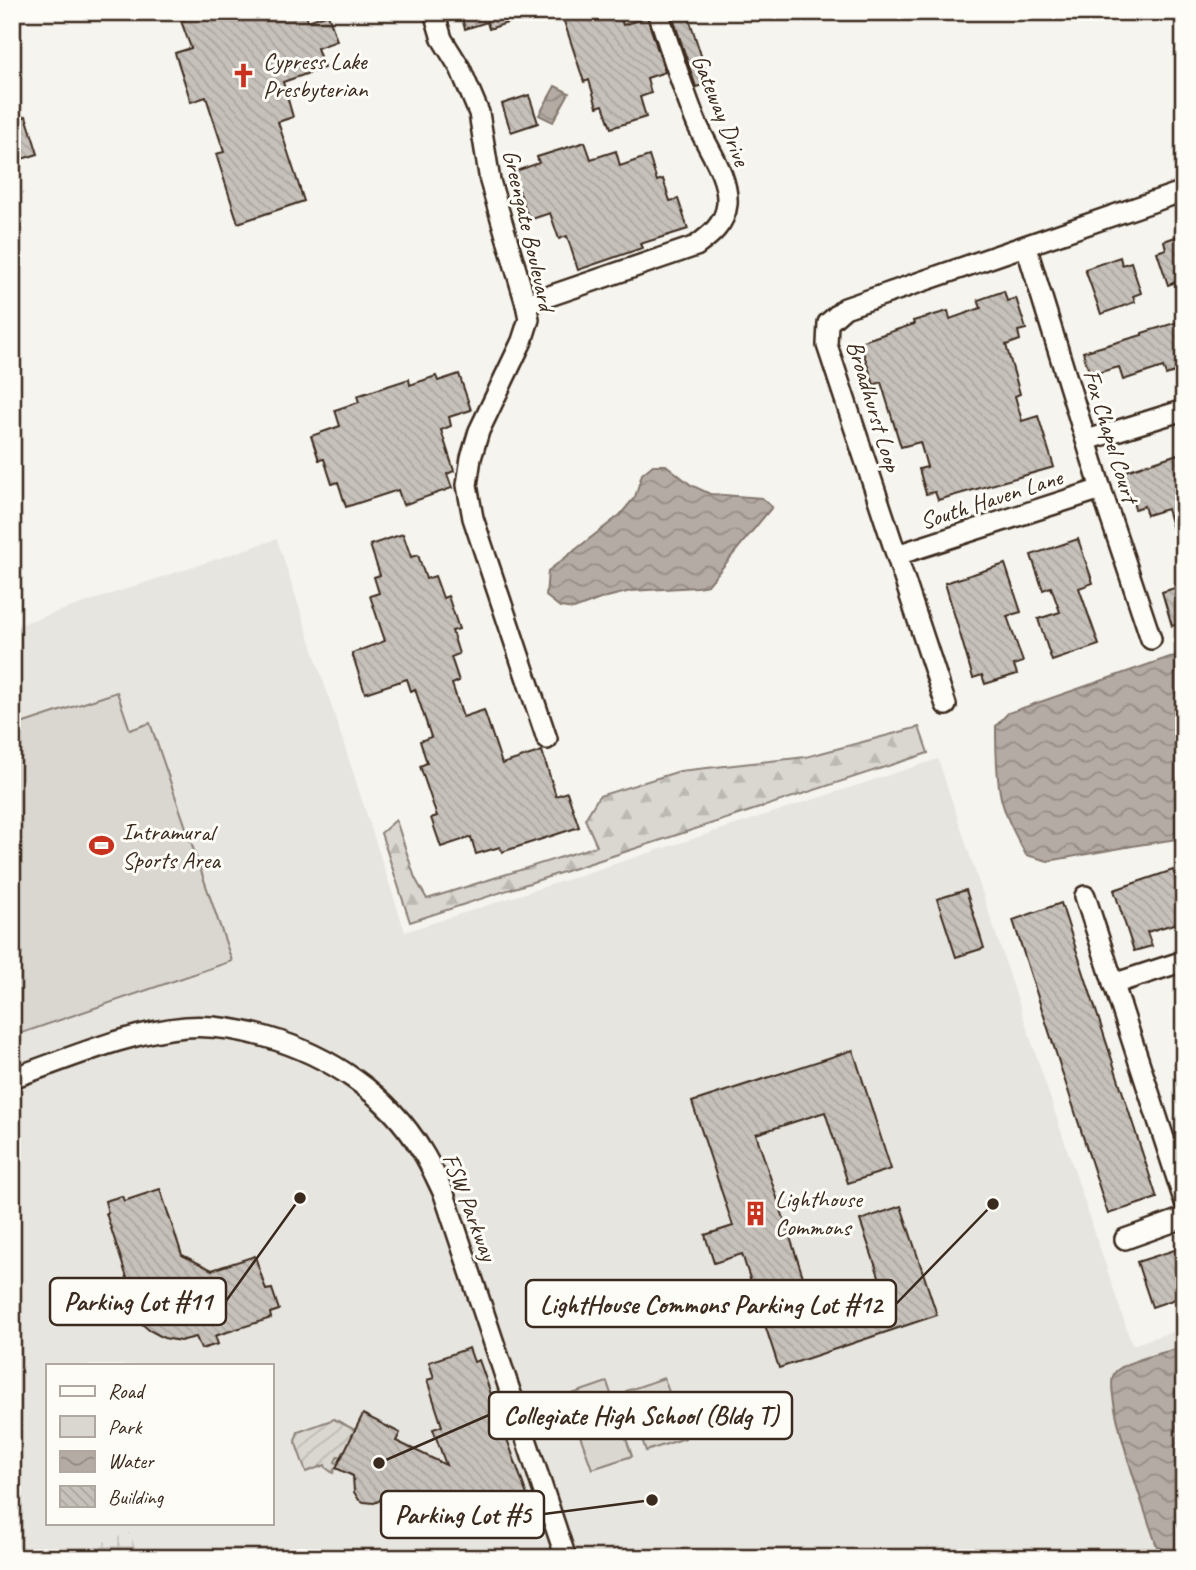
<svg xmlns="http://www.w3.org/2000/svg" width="1196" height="1570" viewBox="0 0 1196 1570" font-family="Caveat,sans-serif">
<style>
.built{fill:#e7e5df;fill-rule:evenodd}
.industrial{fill:url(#industrial-grid)}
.forest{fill:url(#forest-firs);stroke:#8a8077;stroke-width:2}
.park{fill:#dad6d0;stroke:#8a8077;stroke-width:2}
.garden{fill:url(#garden-furrows);stroke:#8a8077;stroke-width:2}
.water{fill:url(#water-waves);stroke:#84786e;stroke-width:2}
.building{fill:url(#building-back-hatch);stroke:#3b2a1e;stroke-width:2}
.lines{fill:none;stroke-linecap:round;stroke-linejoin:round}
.minor-casing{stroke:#3b2a1e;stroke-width:24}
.minor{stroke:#fdfcf7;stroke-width:19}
.labels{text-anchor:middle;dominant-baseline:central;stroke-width:6;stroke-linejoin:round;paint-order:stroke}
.poi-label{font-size:24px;fill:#3b2a1e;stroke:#fdfcf7;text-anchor:start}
.street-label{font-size:24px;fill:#3b2a1e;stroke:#fdfcf7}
.leader{fill:none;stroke:#3b2a1e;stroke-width:2.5}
.callout-dot{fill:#3b2a1e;stroke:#fdfcf7;stroke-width:2.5}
.callout{fill:#fdfcf7;stroke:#3b2a1e;stroke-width:2.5}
.callout-label{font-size:26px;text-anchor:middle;font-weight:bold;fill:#3b2a1e}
</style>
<defs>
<pattern id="industrial-grid" width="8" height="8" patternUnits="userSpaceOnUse" patternTransform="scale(1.75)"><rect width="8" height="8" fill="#e7e5df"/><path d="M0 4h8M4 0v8" fill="none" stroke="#c7c5bf"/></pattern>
<pattern id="forest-firs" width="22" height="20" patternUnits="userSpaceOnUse" patternTransform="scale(1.75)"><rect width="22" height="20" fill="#dad6d0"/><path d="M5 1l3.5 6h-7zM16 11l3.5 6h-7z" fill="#bcb8b2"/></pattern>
<pattern id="garden-furrows" width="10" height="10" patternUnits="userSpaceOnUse" patternTransform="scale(1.75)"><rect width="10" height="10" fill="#dad6d0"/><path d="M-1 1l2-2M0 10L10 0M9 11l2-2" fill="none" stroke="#bcb8b2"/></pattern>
<pattern id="water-waves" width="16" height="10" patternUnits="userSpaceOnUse" patternTransform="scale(1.75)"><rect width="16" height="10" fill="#b4aca4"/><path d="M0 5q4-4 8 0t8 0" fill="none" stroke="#948c85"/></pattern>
<pattern id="building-back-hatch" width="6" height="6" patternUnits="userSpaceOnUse" patternTransform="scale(1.75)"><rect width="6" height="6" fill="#c7c1bb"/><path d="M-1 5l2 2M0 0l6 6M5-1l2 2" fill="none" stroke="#aca6a0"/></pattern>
</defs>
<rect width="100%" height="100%" fill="#f5f4ee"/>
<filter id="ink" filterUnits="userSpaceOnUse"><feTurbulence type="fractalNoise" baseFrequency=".0143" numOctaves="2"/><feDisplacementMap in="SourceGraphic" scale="14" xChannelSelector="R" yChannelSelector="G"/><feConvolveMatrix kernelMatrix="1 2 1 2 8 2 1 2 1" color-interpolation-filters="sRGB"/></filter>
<g filter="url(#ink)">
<path class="built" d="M277 539 405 932 938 759 1132 1345 1184 1328V1558H12V627ZM47 1365H271V1523H47Z"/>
<path class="industrial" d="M130 1533 139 1558H105L100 1543Z"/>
<path class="forest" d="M919 727 928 753 410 922 381 833 396 820 415 878 427 899 597 846 585 819 599 796 680 771 806 757Z"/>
<g class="park">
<path d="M117 692 130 730 150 723 232 961 22 1033 12 1029V727Z"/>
<path d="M664 1378 685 1438 646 1451 626 1391Z"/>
<path d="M607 1382 632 1456 592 1469 566 1396Z"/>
</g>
<path class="garden" d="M334 1419 355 1430 342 1457 338 1456 335 1462 338 1464 333 1473 326 1468 325 1465 306 1472 295 1441 298 1432Z"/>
<g class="water">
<path d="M555 86 569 93 553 122 539 115Z"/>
<path d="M653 465H666L691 485 710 494 762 498 772 507 708 585 697 587 631 591 603 598 574 609 560 607 546 596 548 571 620 515 635 497 642 474Z"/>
<path d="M1184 655V838L1138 845 1048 861 1026 855C1016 836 1004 815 1000 793 996 771 996 748 996 726L1008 713 1170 657Z"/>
<path d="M1184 1347V1558H1161C1151 1529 1102 1395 1114 1374 1120 1362 1169 1351 1184 1347Z"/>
</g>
<g class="building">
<path d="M206 12H305L308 21 328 14 337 41 317 48 324 68 283 82 293 117 278 122 304 201 238 223 216 154 224 152 206 97 191 102 175 53 191 48 181 21Z"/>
<path d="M460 12H530L531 15 489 29 487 22 465 29Z"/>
<path d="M561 12H619L623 25 647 17 665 72 647 78 651 93 640 97 646 117 611 128 603 105 597 107 589 80 584 82Z"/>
<path d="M671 12H687L710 83 696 87Z"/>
<path d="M529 95 538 123 511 132 502 104Z"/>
<path d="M26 116 38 154 12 162V121Z"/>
<path d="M585 142 591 159 616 151 620 166 649 156 657 181 663 179 670 201 678 199 688 229 640 244 642 248 578 270 567 236 559 239 550 213 529 220 513 172 539 163 537 157Z"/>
<path d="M1184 234V279L1168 285 1157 252 1166 249 1164 241Z"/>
<path d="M1120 257 1122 265 1131 262 1141 293 1133 296 1135 302 1101 314 1085 269Z"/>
<path d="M1004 291 1007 301 1016 298 1026 329 1018 331 1020 340 1006 345 1020 394 1015 396 1022 421 1038 416 1054 467 938 500 935 492 926 494 919 469 927 467 920 442 901 447 881 382 874 385 860 342 914 324 913 321 948 311 950 319 981 308 978 300Z"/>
<path d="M1184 320V369L1166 375 1163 367 1123 380 1119 367 1090 375 1083 352 1142 335V333Z"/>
<path d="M459 374 471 410 449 417 451 426 441 430 454 471 447 474 452 488 403 505 398 490 346 507 338 482 332 484 324 459 319 460 311 436 340 426 335 410 359 402 357 396 409 379 410 385 436 376 438 381Z"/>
<path d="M1184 452V553H1180L1167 509 1147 515 1144 506 1135 509 1123 472Z"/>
<path d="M403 534 411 557 418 555 426 579 435 576 443 598 448 596 459 629 452 631 459 654 451 657 459 681 452 684 463 717 484 710 502 764 542 751 556 796 567 792 579 827 502 852 500 847 476 854 471 837 441 847 431 818 437 816 420 766 427 763 420 741 431 737 415 689 411 691 407 679 365 693 352 653 385 641 370 596 379 593 374 577 380 575 370 545Z"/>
<path d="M1078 539 1093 583 1079 588 1099 645 1052 661 1038 619 1060 612 1051 587 1043 590 1031 555Z"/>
<path d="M1005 564 1021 612 1007 616 1023 662 1014 665 1017 674 985 684 982 675 973 678 945 583Z"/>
<path d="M1184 585V622L1172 626 1162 592Z"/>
<path d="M1173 870 1184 903V921L1147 932 1152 946 1134 951 1114 890Z"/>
<path d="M966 890 984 948 956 957 937 899Z"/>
<path d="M1061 903 1157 1198 1108 1214 1013 920Z"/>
<path d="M853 1050 891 1169 848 1183 825 1112 756 1134 814 1310 883 1288 860 1220 901 1206 937 1315 779 1368 742 1254 714 1263 705 1235 733 1226 692 1102Z"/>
<path d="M160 1189 182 1255 212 1270 255 1256 266 1290 272 1289 279 1310 270 1313 271 1318 215 1336 218 1344 201 1349 196 1337 180 1341 164 1338 149 1330 141 1323 130 1307 126 1308 121 1294 131 1290 106 1213H108L105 1201 122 1196 124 1201Z"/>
<path d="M1184 1247V1296L1152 1307 1137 1262Z"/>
<path d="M469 1348 474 1362 479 1360 529 1501 433 1534 423 1506 405 1497 403 1501 386 1493 379 1501 374 1503 364 1502 359 1500 354 1492 353 1476 336 1468 363 1414 400 1433 396 1441 446 1465 433 1429 442 1426 427 1380 434 1378 429 1362Z"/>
</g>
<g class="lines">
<defs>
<g id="minor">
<path d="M434 12 442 39 460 68 479 113 490 181 526 304 529 319 522 341 479 431 471 458 467 485 473 518 547 739"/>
<path d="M1026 246 1101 489 1151 639"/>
<path d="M526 304 696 246C711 235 725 224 727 204 729 174 705 146 695 119 681 84 670 48 658 12"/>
<path d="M1087 440 1184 410"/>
<path d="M897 555 1101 489"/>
<path d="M946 705 827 345 828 323 845 308 1184 191"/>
<path d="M1085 896 1184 1200"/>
<path d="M1113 984 1184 961"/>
<path d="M12 1078C68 1059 128 1032 186 1027 212 1025 241 1030 266 1037 329 1055 388 1094 422 1151 431 1165 437 1180 444 1194L566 1558"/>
<path d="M1125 1239 1184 1218"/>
</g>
</defs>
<use href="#minor" class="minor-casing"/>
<use href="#minor" class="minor"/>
</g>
</g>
<defs>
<symbol id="church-bare" viewBox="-9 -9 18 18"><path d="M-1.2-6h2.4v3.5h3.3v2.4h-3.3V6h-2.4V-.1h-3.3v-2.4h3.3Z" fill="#c8321e" stroke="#fdfcf7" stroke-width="2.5" paint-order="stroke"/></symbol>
<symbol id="stadium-bare" viewBox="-9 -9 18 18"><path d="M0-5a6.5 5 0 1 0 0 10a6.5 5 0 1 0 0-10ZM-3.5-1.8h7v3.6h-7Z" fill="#c8321e" stroke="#fdfcf7" stroke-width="2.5" paint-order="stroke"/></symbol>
<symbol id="building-bare" viewBox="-9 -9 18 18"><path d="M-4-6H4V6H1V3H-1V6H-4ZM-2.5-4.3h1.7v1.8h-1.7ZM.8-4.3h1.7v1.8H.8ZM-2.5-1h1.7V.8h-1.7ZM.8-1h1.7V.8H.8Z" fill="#c8321e" stroke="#fdfcf7" stroke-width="2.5" paint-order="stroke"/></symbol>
</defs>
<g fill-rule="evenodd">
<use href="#church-bare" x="226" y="58" width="35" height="35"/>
<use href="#stadium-bare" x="84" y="828" width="35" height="35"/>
<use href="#building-bare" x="738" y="1196" width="35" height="35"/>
</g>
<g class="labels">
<g class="poi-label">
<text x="263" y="61">Cypress Lake<tspan x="263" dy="28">Presbyterian</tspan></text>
<text x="122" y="832">Intramural<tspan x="122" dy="28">Sports Area</tspan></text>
<text x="775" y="1199">Lighthouse<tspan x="775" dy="28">Commons</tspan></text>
</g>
<g class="street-label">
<text transform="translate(721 110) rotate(68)">Gateway Drive</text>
<text transform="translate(529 230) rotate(77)">Greengate Boulevard</text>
<text transform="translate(874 406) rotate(73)">Broadhurst Loop</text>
<text transform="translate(1111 436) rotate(73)">Fox Chapel Court</text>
<text transform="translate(991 499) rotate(-18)">South Haven Lane</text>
<text transform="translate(470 1207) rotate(69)">FSW Parkway</text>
</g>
</g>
<path class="leader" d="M300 1198L226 1301M993 1204L896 1304M379 1463L489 1415M652 1500L544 1514"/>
<g class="callout-dot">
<circle cx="300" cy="1198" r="7"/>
<circle cx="993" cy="1204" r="7"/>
<circle cx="379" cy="1463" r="7"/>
<circle cx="652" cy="1500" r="7"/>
</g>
<g class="callout">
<rect x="50" y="1278" width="176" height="47" rx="7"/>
<rect x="526" y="1280" width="370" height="47" rx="7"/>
<rect x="489" y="1392" width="303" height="47" rx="7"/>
<rect x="381" y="1491" width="163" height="47" rx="7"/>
</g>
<g class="callout-label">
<text x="138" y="1310">Parking Lot #11</text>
<text x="711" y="1313">LightHouse Commons Parking Lot #12</text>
<text x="641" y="1424">Collegiate High School (Bldg T)</text>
<text x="463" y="1523">Parking Lot #5</text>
</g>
<rect width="1196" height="1570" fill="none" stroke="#fdfcf7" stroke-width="42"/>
<rect x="21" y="21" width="1154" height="1528" fill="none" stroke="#3b2a1e" stroke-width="2.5" filter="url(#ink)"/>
<rect x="46" y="1364" width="228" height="161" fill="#fdfcf7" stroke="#afa8a0" stroke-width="2"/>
<rect x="60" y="1386" width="35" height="10" fill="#fdfcf7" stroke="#afa8a0" stroke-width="2"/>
<text x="108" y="1398" font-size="21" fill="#3b2a1e">Road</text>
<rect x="60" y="1416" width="35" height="21" fill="#dad6d0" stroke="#afa8a0" stroke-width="2"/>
<text x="108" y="1434" font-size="21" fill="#3b2a1e">Park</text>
<rect x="60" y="1451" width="35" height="21" fill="url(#water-waves)" stroke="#afa8a0" stroke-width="2"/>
<text x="108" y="1468" font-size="21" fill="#3b2a1e">Water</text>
<rect x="60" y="1486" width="35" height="21" fill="url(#building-back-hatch)" stroke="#afa8a0" stroke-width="2"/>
<text x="108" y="1504" font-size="21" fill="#3b2a1e">Building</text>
</svg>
